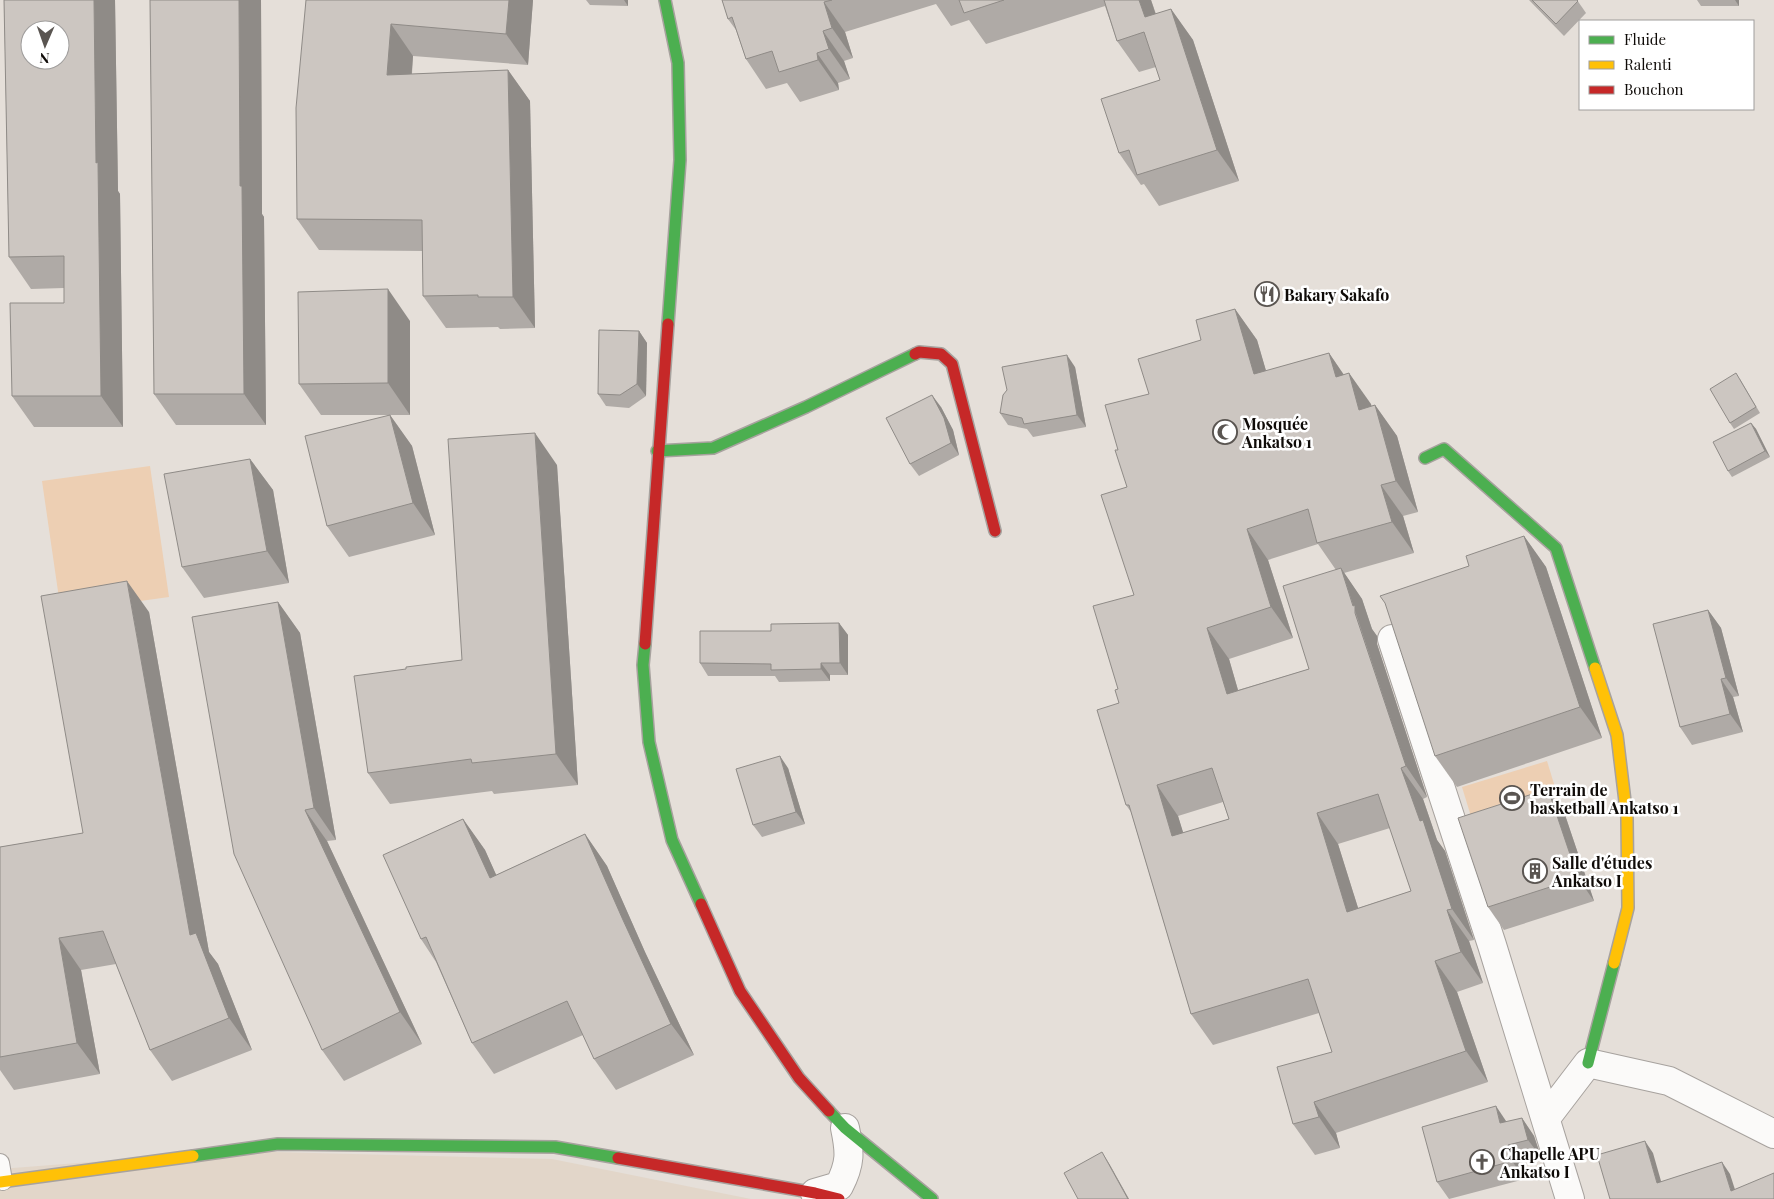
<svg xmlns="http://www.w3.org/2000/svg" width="1774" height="1199" viewBox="0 0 1774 1199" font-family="'Playfair Display',serif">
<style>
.built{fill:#e2d6c9}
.green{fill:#edcfb3}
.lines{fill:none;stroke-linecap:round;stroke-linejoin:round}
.lane-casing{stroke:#a7a29e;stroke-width:20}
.street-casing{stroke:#a7a29e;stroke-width:30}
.fast-casing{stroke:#a7a29e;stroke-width:14}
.slow-casing{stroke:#a7a29e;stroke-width:14}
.jam-casing{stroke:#a7a29e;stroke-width:14}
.lane{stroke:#fbfaf9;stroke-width:18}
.street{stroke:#fbfaf9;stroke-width:28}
.fast{stroke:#4caf50;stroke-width:11}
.slow{stroke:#ffc107;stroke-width:11}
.jam{stroke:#c62828;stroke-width:11}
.wall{fill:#afaaa6;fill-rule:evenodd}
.shaded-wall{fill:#8f8b87}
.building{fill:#ccc6c1;stroke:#8f8b87;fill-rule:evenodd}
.labels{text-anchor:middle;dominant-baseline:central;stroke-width:5;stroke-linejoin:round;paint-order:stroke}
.poi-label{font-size:16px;font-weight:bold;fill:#0f0b08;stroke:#fff;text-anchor:start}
</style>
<rect width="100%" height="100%" fill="#e5dfd9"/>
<path class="built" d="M232 1151 552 1159 751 1199H0V1169Z"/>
<g class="green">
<path d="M150 466 169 597 61 612 42 481Z"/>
<path d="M1547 761 1562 810 1477 836 1462 787Z"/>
</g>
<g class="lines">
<defs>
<path id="lane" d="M0 1163 3 1181"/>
<g id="street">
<path d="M1392 639 1492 945 1570 1199"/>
<path d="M1546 1118 1588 1063 1669 1081 1774 1134"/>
<path d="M815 1193 839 1186C851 1163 850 1152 845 1128"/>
</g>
<g id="fast">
<path d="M665 0 678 63 680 160 668 324"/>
<path d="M657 451 713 448 806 407 915 354"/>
<path d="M1425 458 1444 449 1556 548 1595 668"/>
<path d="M645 644 643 665 649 742 672 840 701 904"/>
<path d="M1588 1063 1614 963"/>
<path d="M829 1111 845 1128 932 1199"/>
<path d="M193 1156 278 1144 555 1147 618 1158"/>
</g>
<g id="slow">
<path d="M1595 668 1617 735 1627 818 1628 908 1614 963"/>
<path d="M0 1182 193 1156"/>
</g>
<g id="jam">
<path d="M915 354 919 352 941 354 952 364 995 531"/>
<path d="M645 644 668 324"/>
<path d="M701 904 740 991 799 1078 829 1111"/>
<path d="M618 1158 815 1193 839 1199"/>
</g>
</defs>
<use href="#lane" class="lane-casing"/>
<use href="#street" class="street-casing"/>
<use href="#fast" class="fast-casing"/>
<use href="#slow" class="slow-casing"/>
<use href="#jam" class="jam-casing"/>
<use href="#lane" class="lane"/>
<use href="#street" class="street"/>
<use href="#fast" class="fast"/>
<use href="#slow" class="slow"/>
<use href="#jam" class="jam"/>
</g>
<g class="wall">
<path d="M4 0H115L118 191 120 194 123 427H34L12 396 64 303V288L31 289 9 257Z"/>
<path d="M150 0H261L262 214 264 217 266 425H176L154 394Z"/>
<path d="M306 0H533L528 65 413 56 412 74 508 70 530 101 535 328 500 329 498 327 446 328 423 296V251L319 250 297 219Z"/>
<path d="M586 0H628V6L590 5Z"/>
<path d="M722 0H1151L1156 14 1171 9 1193 40 1239 181 1159 206 1144 184 1141 185 1119 153 1160 80 1156 67 1139 72 1117 41 1105 6 986 44 969 20 951 26 936 4 845 32 853 58 844 61 850 79 838 83 839 90 800 102 787 83 766 89 746 59 736 30 728 19Z"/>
<path d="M1529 0H1577L1586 13 1564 36Z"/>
<path d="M1697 0H1739V6H1701Z"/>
<path d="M1235 309 1257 340 1266 371 1329 353 1344 375 1349 373 1371 406 1375 405 1397 436 1418 512 1403 516 1414 553 1344 573 1362 599 1372 629 1377 636V644L1427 797 1423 799 1437 840 1445 851 1474 940 1469 941 1483 983 1457 992 1488 1082 1336 1133 1340 1148 1315 1155 1293 1124 1332 1052 1319 1013 1213 1045 1191 1014 1131 812 1126 805 1118 689 1134 595 1127 487 1118 450 1149 394 1201 340ZM1318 544 1336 570 1309 669 1238 690 1229 659 1293 638 1268 560ZM1223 802 1229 819 1183 833 1178 816ZM1390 828 1411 891 1358 908 1338 844Z"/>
<path d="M410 321V415H390L412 446 435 535 349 557 327 526 390 415H321L299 384Z"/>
<path d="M639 331 647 343 646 396 629 408 606 406 598 394Z"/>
<path d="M1075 367 1086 427 1033 437 1027 429 1008 425 1000 413Z"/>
<path d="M1740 379 1760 413 1734 429 1730 423Z"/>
<path d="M941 407 953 430 959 455 919 476 910 464Z"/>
<path d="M1751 423 1756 429 1770 457 1732 477 1728 471Z"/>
<path d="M250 459 273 490 289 583 204 598 182 567Z"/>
<path d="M557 465 578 785 494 794 492 791 390 804 368 773 406 669 462 660Z"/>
<path d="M1524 536 1546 567 1602 738 1457 787 1435 756 1469 566Z"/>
<path d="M278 602 300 633 336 840 327 841 422 1044 344 1081 322 1050Z"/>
<path d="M1708 610 1721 628 1739 696 1733 697 1743 732 1692 745 1680 727Z"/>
<path d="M149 612 209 952 218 964 252 1050 172 1081 150 1050 116 964 81 970 100 1074 14 1090 0 1070V847L83 833Z"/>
<path d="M839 623 848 635V675H830V681L779 682 775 676H708L700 663 771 631Z"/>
<path d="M788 768 805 824 762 837 753 825Z"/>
<path d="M1564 812 1594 901 1504 930 1488 907Z"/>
<path d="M463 819 485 850 496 875 585 834 607 866 645 952 694 1055 616 1090 594 1059 583 1035 494 1074 472 1043 436 962 421 939Z"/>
<path d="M1522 1118 1534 1136 1541 1157 1520 1163 1525 1179 1449 1199 1437 1182 1507 1122Z"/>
</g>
<g class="shaded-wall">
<path d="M94 0H115L118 191 120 194 123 427 101 396 96 163Z"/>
<path d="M239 0H261L262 214 264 217 266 425 244 394 240 186Z"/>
<path d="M509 0H533L528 65 506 34Z"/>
<path d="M624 0H628V6Z"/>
<path d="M1139 0H1151L1167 49 1145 17Z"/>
<path d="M1735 0H1739V6Z"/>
<path d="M824 2 845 32 853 58 832 28Z"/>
<path d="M1171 9 1193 40 1239 181 1217 150Z"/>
<path d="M391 24 413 56 409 107 387 75Z"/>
<path d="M823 31 844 61 850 79 829 49Z"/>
<path d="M817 53 838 83 839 90 818 60Z"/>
<path d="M508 70 530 101 535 328 513 297Z"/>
<path d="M388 289 410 321V415L388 383Z"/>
<path d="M1235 309 1257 340 1276 405 1254 374Z"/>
<path d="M639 331 647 343 646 396 637 384Z"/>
<path d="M1329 353 1350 384 1336 377Z"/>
<path d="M1067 355 1075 367 1086 427 1077 415Z"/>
<path d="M1349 373 1371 404 1381 441 1359 410Z"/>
<path d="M932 395 941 407 953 430 959 455 951 443Z"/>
<path d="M1375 405 1397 436 1418 512 1396 481Z"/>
<path d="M390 415 412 446 435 535 413 503Z"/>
<path d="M1751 423 1756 429 1770 457 1765 451Z"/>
<path d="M535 433 557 465 578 785 556 754Z"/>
<path d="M250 459 273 490 289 583 267 551Z"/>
<path d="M1381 485 1403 516 1414 553 1392 522Z"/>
<path d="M1247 529 1268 560 1293 638 1271 607Z"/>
<path d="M1524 536 1546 567 1602 738 1580 707Z"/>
<path d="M1341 568 1362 599 1372 629 1377 636V644L1427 797 1406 766Z"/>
<path d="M127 581 149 612 209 952 218 964 252 1050 229 1018 190 935Z"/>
<path d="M278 602 300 633 336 840 314 808Z"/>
<path d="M1708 610 1721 628 1739 696 1726 678Z"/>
<path d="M839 623 848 635V675L840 663Z"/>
<path d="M1207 628 1229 659 1248 725 1227 694Z"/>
<path d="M821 663 830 675V681L821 669Z"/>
<path d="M1721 679 1733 697 1743 732 1730 714Z"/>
<path d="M780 756 788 768 805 824 796 812Z"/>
<path d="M1401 768 1423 799 1437 840 1445 851 1474 940 1452 909 1420 821Z"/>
<path d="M1157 785 1178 816 1194 867 1172 836Z"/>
<path d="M1548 789 1564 812 1594 901 1578 878Z"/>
<path d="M305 810 327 841 422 1044 400 1012Z"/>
<path d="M1317 813 1338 844 1369 943 1347 912Z"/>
<path d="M463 819 485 850 512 910 490 878Z"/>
<path d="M585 834 607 866 645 952 694 1055 671 1024 623 920Z"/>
<path d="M1447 910 1469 941 1483 983 1461 952Z"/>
<path d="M59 938 81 970 100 1074 77 1043Z"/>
<path d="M1435 961 1457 992 1488 1082 1466 1051Z"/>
<path d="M1314 1102 1336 1133 1340 1148 1319 1117Z"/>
<path d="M1496 1106 1508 1124 1500 1123Z"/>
<path d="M1522 1118 1534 1136 1541 1157 1528 1140Z"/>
<path d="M1645 1141 1653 1153 1665 1195 1657 1183Z"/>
<path d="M1508 1145 1520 1163 1525 1179 1512 1161Z"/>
<path d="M1102 1152 1110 1165 1129 1199H1128Z"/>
<path d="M1722 1162 1730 1174 1738 1199 1731 1191Z"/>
</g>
<g class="building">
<path d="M4 0H94L96 163 98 162 101 396H12L10 303H64V256L9 257ZM30 30H60V60H30Z"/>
<path d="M150 0H239L240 186H242L244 394H154Z"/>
<path d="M306 0H509L506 34 391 24 387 75 508 70 513 297H478V295L423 296 422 220 297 219 296 108Z"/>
<path d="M722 0H832L824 2 832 28 823 31 829 49 817 53 818 60 779 72 772 51 746 59 732 17 728 19Z"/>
<path d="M959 0H1004L964 13Z"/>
<path d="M1104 0H1139L1145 17 1171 9 1217 150 1137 175 1129 150 1119 153 1101 99 1160 80 1144 32 1117 41Z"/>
<path d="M1532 0H1577L1578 1 1556 24Z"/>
<path d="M388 289V383L299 384 298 292Z"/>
<path d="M1235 309 1254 374 1329 353 1336 377 1349 373 1359 410 1375 405 1396 481 1381 485 1392 522 1317 543 1308 509 1247 529 1271 607 1207 628 1227 694 1309 669 1283 586 1341 568 1353 606 1355 605V613L1406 766 1401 768 1420 821 1423 820 1452 909 1447 910 1461 952 1435 961 1466 1051 1314 1102 1319 1117 1293 1124 1277 1067 1332 1052 1308 979 1191 1014 1129 805H1126L1097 710 1119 703 1115 690 1118 689 1093 606 1134 595 1101 495 1127 487 1115 450H1118L1105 405 1149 394 1138 359 1201 340 1196 320ZM1212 768 1229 819 1172 836 1157 785ZM1378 794 1411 891 1347 912 1317 813Z"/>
<path d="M599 330 639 331 637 384 620 395 598 394Z"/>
<path d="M1067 355 1077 415 1024 424 1022 418 1000 413 1003 395 1007 390 1002 367Z"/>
<path d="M1736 373 1756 407 1730 423 1710 389Z"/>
<path d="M932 395 944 418 951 443 910 464 886 418Z"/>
<path d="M390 415 413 503 327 526 305 436Z"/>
<path d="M1751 423 1765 451 1728 471 1713 442Z"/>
<path d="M535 433 556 754 472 763 471 759 368 773 354 676 406 669V667L462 660 448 439Z"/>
<path d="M250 459 267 551 182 567 164 474Z"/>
<path d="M1524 536 1580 707 1435 756 1385 603 1380 596 1469 566 1466 556Z"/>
<path d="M127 581 190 935 196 933 229 1018 150 1050 103 931 59 938 77 1043 0 1057V847L83 833 41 596Z"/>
<path d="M278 602 314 808 305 810 400 1012 322 1050 234 854 192 617Z"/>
<path d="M1708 610 1726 678 1721 679 1730 714 1680 727 1653 624Z"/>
<path d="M839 623 840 663H821V669L771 670V664L700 663V631H771V624Z"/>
<path d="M780 756 796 812 753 825 736 769Z"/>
<path d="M1548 789 1578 878 1488 907 1458 818Z"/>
<path d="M463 819 490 878 585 834 623 920 671 1024 594 1059 567 1001 472 1043 426 937 421 939 383 855Z"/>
<path d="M1496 1106 1500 1123 1522 1118 1528 1140 1508 1145 1512 1161 1437 1182 1422 1127Z"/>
<path d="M1645 1141 1657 1183 1722 1162 1731 1191 1774 1173V1199H1610L1597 1155Z"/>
<path d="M1102 1152 1128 1199H1078L1064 1173Z"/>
</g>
<defs>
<symbol id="restaurant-ring" viewBox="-11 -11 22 22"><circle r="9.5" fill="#fff" stroke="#5a5551" stroke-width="1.5"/><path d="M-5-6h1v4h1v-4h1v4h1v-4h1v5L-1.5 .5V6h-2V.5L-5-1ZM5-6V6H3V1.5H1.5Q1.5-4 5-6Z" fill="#5a5551"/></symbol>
<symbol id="mosque-ring" viewBox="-11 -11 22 22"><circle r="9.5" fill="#fff" stroke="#5a5551" stroke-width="1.5"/><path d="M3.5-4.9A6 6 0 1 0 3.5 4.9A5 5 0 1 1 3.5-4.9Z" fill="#5a5551"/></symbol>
<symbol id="stadium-ring" viewBox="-11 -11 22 22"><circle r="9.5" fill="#fff" stroke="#5a5551" stroke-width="1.5"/><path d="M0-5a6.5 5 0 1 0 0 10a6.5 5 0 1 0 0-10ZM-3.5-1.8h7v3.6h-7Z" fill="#5a5551"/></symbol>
<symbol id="building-ring" viewBox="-11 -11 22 22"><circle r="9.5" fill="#fff" stroke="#5a5551" stroke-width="1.5"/><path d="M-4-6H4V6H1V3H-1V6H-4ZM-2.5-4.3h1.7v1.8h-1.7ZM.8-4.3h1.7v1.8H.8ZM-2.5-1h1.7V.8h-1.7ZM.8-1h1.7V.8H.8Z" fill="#5a5551"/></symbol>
<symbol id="church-ring" viewBox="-11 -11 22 22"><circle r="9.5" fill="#fff" stroke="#5a5551" stroke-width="1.5"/><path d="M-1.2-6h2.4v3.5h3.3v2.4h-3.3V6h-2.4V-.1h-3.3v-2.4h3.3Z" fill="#5a5551"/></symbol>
</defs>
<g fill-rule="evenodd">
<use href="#restaurant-ring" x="1253" y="280" width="28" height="28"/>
<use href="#mosque-ring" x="1211" y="418" width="28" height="28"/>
<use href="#stadium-ring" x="1498" y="784" width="28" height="28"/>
<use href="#building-ring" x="1521" y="857" width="28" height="28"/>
<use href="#church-ring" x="1468" y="1148" width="28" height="28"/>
</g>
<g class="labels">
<g class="poi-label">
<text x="1284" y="294">Bakary Sakafo</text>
<text x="1242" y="423">Mosquée<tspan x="1242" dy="18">Ankatso 1</tspan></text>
<text x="1530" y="789">Terrain de<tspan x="1530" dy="18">basketball Ankatso 1</tspan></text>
<text x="1552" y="862">Salle d'études<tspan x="1552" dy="18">Ankatso I</tspan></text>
<text x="1500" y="1153">Chapelle APU<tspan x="1500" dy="18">Ankatso I</tspan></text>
</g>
</g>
<rect x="1579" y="20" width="175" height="90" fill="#ffffff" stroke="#9f9d9c"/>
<rect x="1589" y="36" width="25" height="8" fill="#4caf50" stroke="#9f9d9c"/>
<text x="1624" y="45" font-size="15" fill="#0f0b08">Fluide</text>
<rect x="1589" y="61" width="25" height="8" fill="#ffc107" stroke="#9f9d9c"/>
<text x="1624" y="70" font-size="15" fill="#0f0b08">Ralenti</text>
<rect x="1589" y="86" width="25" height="8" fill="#c62828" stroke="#9f9d9c"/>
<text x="1624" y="95" font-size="15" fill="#0f0b08">Bouchon</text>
<g transform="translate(45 45) rotate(182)"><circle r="24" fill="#ffffff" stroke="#9f9d9c"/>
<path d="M0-4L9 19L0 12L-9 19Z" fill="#5a5551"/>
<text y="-8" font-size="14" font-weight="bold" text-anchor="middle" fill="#0f0b08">N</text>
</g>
</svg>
